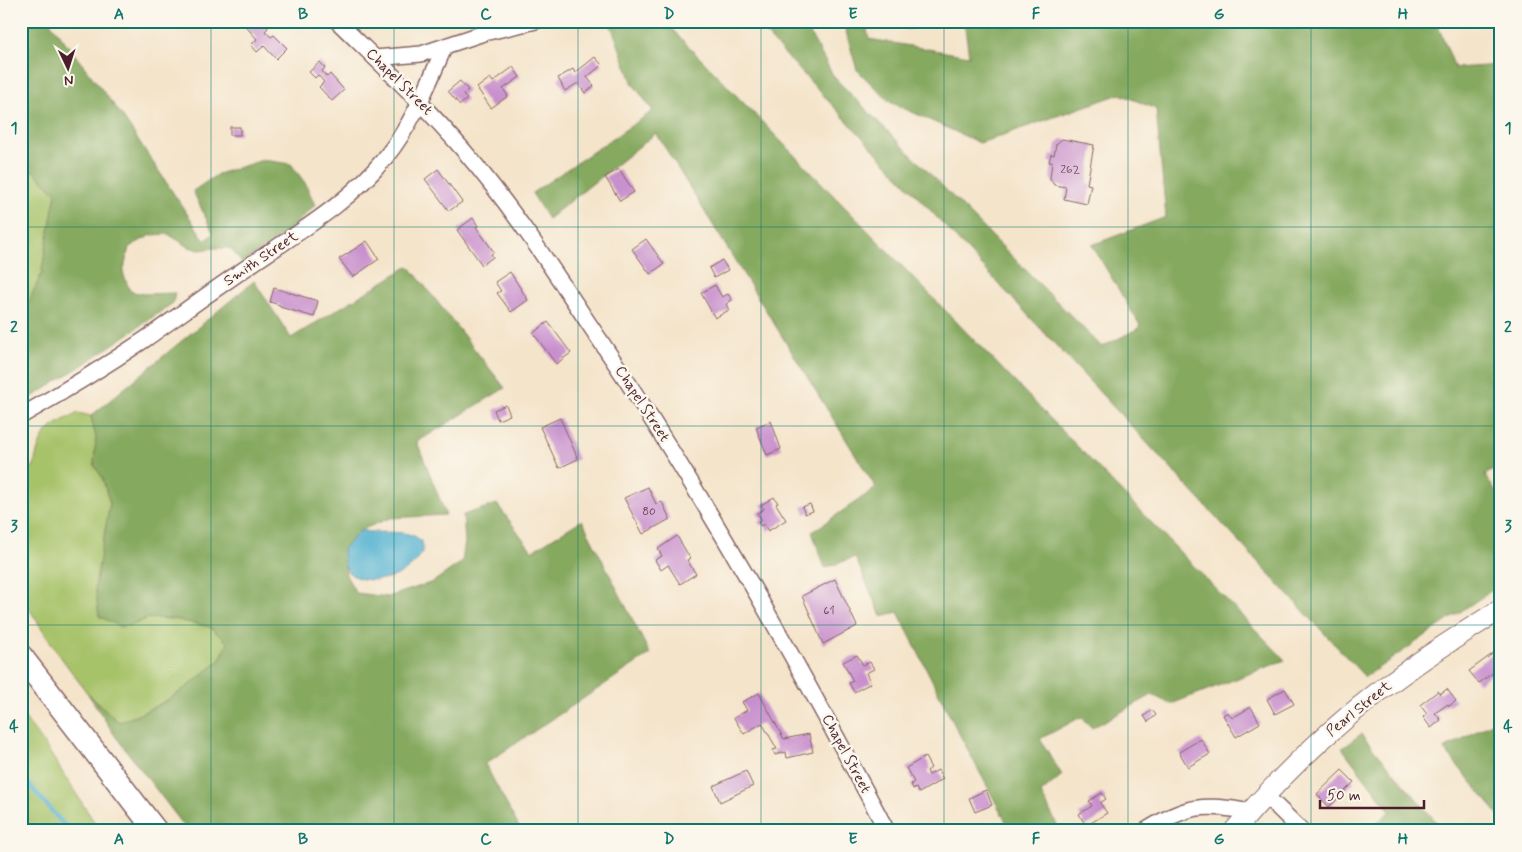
<svg xmlns="http://www.w3.org/2000/svg" width="1522" height="852" viewBox="0 0 1522 852" font-family="Mynerve,sans-serif">
<style>
.green{fill:#a7c36a;stroke:#78714a}
.forest{fill:#85a95e;stroke:#686444}
.water{fill:#52b2d1;stroke:#4e687e}
.lines{fill:none;stroke-linecap:round;stroke-linejoin:round}
.stream{stroke:#52b2d1;stroke-width:4.5}
.building{fill:#c88fcd}
.minor-casing{stroke:#866463;stroke-width:18}
.major-casing{stroke:#866463;stroke-width:22}
.highway-casing{stroke:#866463;stroke-width:25}
.minor{stroke:#fff;stroke-width:15}
.major{stroke:#fff;stroke-width:20}
.highway{stroke:#fff;stroke-width:22}
.grid{fill:none;stroke:#0f766e;stroke-width:1;stroke-opacity:0.55}
.labels{text-anchor:middle;dominant-baseline:central;stroke-width:5;stroke-linejoin:round;paint-order:stroke}
.number-label{font-size:12px;fill:#6a3b54}
.street-label{font-size:15px;fill:#4a1f2b;stroke:#fbf7ec}
.neatline{fill:none;stroke:#0f766e;stroke-width:2}
.grid-label{font-size:16px;text-anchor:middle;font-weight:bold;fill:#0f766e}
</style>
<rect width="100%" height="100%" fill="#fbf7ec"/>
<filter id="ink" filterUnits="userSpaceOnUse"><feTurbulence type="fractalNoise" baseFrequency=".02" numOctaves="2"/><feDisplacementMap in="SourceGraphic" scale="10" xChannelSelector="R" yChannelSelector="G"/><feConvolveMatrix kernelMatrix="1 2 1 2 8 2 1 2 1" color-interpolation-filters="sRGB"/></filter>
<filter id="wash" filterUnits="userSpaceOnUse"><feTurbulence type="fractalNoise" baseFrequency=".0096" numOctaves="4" result="noise"/><feDisplacementMap in="SourceGraphic" scale="20" xChannelSelector="R" yChannelSelector="G"/><feGaussianBlur stdDeviation="1.12" result="paint"/><feColorMatrix in="noise" values="0 0 0 0 0 0 0 0 0 0 0 0 0 0 0 0 0 1.4 0 .05"/><feComposite in="paint" operator="in"/></filter>
<g filter="url(#wash)">
<rect width="100%" height="100%" fill="#f4e4ca"/>
<g class="green">
<path d="M21 169 33 171 56 193 41 275 21 320Z"/>
<path d="M78 413 91 416 96 438 94 465 102 477 110 503 95 587 133 625 148 618 174 619 210 627 228 643 219 661 191 684 169 699 136 716 119 722 88 694 57 652 21 596V474L34 466C40 432 48 427 78 413Z"/>
<path d="M21 713 43 742 100 831H21Z"/>
</g>
<g class="forest">
<path d="M21 21H49L123 117 205 241 213 233 193 191 218 174 263 160 291 164 305 183 315 205 288 231 242 263 230 248H215L199 250 189 247 168 234 151 235 129 247 123 273 130 291 143 294 175 293 173 303 86 363 21 404V320L41 275 56 193 33 171 21 169Z"/>
<path d="M619 21H664L1285 660 1171 704 1152 695 1092 728 1081 717 1040 739 1062 775 1041 793 1060 831H1011L954 724 898 612 881 616 855 557 825 568 812 532 876 488 656 133 548 219 532 193 653 111 633 84 610 23Z"/>
<path d="M754 21H803L834 77 1102 347 1141 327 1092 245 1166 217 1156 109 1120 94 980 143 890 102 857 70 843 21H865L869 39 969 56 964 21H1436L1455 68 1501 65V465L1485 475 1501 500V584L1365 677Z"/>
<path d="M409 266 505 388 417 442 446 515 390 518 361 530 344 548 346 575 356 593 388 597 433 582 462 562 465 541 463 515 497 504 532 551 582 520 650 654 485 764 521 831H383L371 824 357 820 347 825 342 831H188L116 737 88 694 119 722 136 716 167 701 191 684 219 661 228 643 210 627 174 619 148 618 133 625 120 627 99 616 95 587 110 503 102 477 94 465 96 438 91 416 254 281 291 338Z"/>
<path d="M1501 718V818L1444 749Z"/>
<path d="M1361 734 1444 831H1369L1390 811 1342 748Z"/>
</g>
<path class="water" d="M361 530C375 535 399 529 414 536 437 547 410 569 398 575 385 581 352 584 346 568 343 562 344 555 343 549Z"/>
<g class="lines">
<path class="stream" d="M21 775 69 831"/>
</g>
<g id="blocks">
<g class="building">
<path d="M241 21H263L268 28 265 31 271 37 274 35 287 48 276 59 264 46 257 52 251 45 257 39Z"/>
<path d="M905 21H927V27L905 28Z"/>
<path d="M595 57 602 65 587 77 594 86 585 93 578 83 565 91 558 78 573 69 575 73Z"/>
<path d="M320 62 325 68 322 71 327 77 330 74 344 90 332 101 319 87 324 82 318 75 315 78 309 72Z"/>
<path d="M513 67 520 77 503 89 508 96 491 108 477 88 490 78 493 82Z"/>
<path d="M460 81 468 90 463 95 467 99 460 105 448 91Z"/>
<rect x="230" y="127" width="10" height="8"/>
<path d="M1062 139 1094 145 1087 184 1091 185 1087 204 1064 199 1066 187 1054 185 1050 178 1052 162H1049L1051 154 1054 155 1056 144Z"/>
<path d="M438 169 462 202 449 211 425 179Z"/>
<path d="M619 169 634 192 620 201 605 177Z"/>
<path d="M473 218 478 226 476 227 494 252 491 254 493 257 482 265 457 230Z"/>
<path d="M646 239 664 264 650 274 632 249Z"/>
<path d="M367 241 379 259 353 277 339 259Z"/>
<path d="M722 260 728 270 714 278 709 268Z"/>
<path d="M510 272 528 300 511 312 497 293 501 291 495 282Z"/>
<path d="M715 285 722 297 728 294 732 300 726 304 729 310 715 318 701 293Z"/>
<path d="M274 288 318 301 314 317 280 307V305L270 302Z"/>
<path d="M548 322 571 353 556 364 533 333Z"/>
<path d="M506 405 510 415 498 420 494 410Z"/>
<path d="M560 418 578 459 559 468 540 427Z"/>
<path d="M771 421 781 449 767 455 756 427Z"/>
<path d="M648 487 656 504 662 502 670 519 643 534 624 498Z"/>
<path d="M774 497 778 503 776 504 786 520 768 531 764 524 761 526 758 522 762 520 757 513 764 509 761 505Z"/>
<path d="M810 504 813 511 805 514 802 507Z"/>
<path d="M677 536 690 558 687 560 696 574 680 584 668 565 661 570 655 560 662 556 658 549Z"/>
<path d="M835 579 857 626 823 644 802 596Z"/>
<path d="M1495 652 1501 660V667L1479 683 1469 671Z"/>
<path d="M857 655 863 665 870 662 874 669 866 673 871 683 854 692 849 683 853 681 843 662Z"/>
<path d="M1285 689 1294 704 1275 714 1267 699Z"/>
<path d="M1447 689 1456 701 1449 706 1448 704 1435 713 1441 720 1431 728 1423 717 1427 714 1420 705 1438 691 1440 694Z"/>
<path d="M759 693 784 739 809 734 813 752 787 758 786 752 775 755 773 750 777 749 762 723 744 734 734 718 747 710 742 702Z"/>
<path d="M1251 707 1260 723 1236 737 1223 715 1228 712 1232 718Z"/>
<path d="M1152 710 1156 715 1148 722 1144 716Z"/>
<path d="M1201 739 1210 754 1188 767 1179 752Z"/>
<path d="M925 757 931 768 927 771 929 775 938 770 943 779 919 793 916 788 913 789 911 784 914 782 906 768Z"/>
<path d="M1342 770 1354 782 1329 807 1317 794Z"/>
<path d="M746 771 753 786 720 802 713 786Z"/>
<path d="M986 790 992 805 975 812 969 798Z"/>
<path d="M1102 793 1106 799 1100 803 1107 813 1086 826 1079 814 1092 806 1089 801Z"/>
</g>
</g>
</g>
<g filter="url(#ink)">
<use href="#blocks" fill-opacity="0" stroke="#866463" stroke-width="1"/>
<g class="lines">
<defs>
<g id="minor">
<path d="M337 21C381 64 425 105 465 152 511 206 550 265 589 324 700 487 795 658 887 831"/>
<path d="M375 58 421 54 484 33 536 21"/>
<path d="M21 416C63 392 104 367 144 340 178 316 212 291 246 268 296 233 346 206 385 158 412 125 428 85 444 48"/>
<path d="M1266 796 1302 831"/>
<path d="M1145 831C1187 805 1202 803 1251 812"/>
</g>
<path id="major" d="M1234 831C1286 769 1345 714 1411 668 1440 647 1471 628 1501 609"/>
<path id="highway" d="M21 656 156 831"/>
</defs>
<use href="#minor" class="minor-casing"/>
<use href="#major" class="major-casing"/>
<use href="#highway" class="highway-casing"/>
<use href="#minor" class="minor"/>
<use href="#major" class="major"/>
<use href="#highway" class="highway"/>
</g>
</g>
<path class="grid" d="M211 21V831M394 21V831M578 21V831M761 21V831M944 21V831M1128 21V831M1311 21V831M21 227H1501M21 426H1501M21 625H1501"/>
<g class="labels">
<g class="number-label">
<text x="1070" y="170">262</text>
<text x="649" y="512">80</text>
<text x="829" y="611">61</text>
</g>
<g class="street-label">
<text transform="translate(399 82) rotate(45)">Chapel Street</text>
<text transform="translate(261 259) rotate(-34)">Smith Street</text>
<text transform="translate(642 404) rotate(57)">Chapel Street</text>
<text transform="translate(1359 709) rotate(-39)">Pearl Street</text>
<text transform="translate(846 754) rotate(62)">Chapel Street</text>
</g>
</g>
<rect width="1522" height="852" fill="none" stroke="#fbf7ec" stroke-width="55"/>
<g transform="translate(68 68) rotate(176)" stroke="#fbf7ec" stroke-width="4" paint-order="stroke">
<path d="M0-4L9 19L0 12L-9 19Z" fill="#4a1f2b"/>
<text y="-8" font-size="14" font-weight="bold" text-anchor="middle" fill="#4a1f2b">N</text>
</g>
<path d="M1320 800v8h104v-8" fill="none" stroke="#4a1f2b" stroke-width="2.5"/>
<text x="1327" y="800" font-size="15" fill="#4a1f2b" stroke="#fbf7ec" stroke-width="4" paint-order="stroke">50 m</text>
<rect x="28" y="28" width="1466" height="796" class="neatline"/>
<g class="grid-label">
<text x="119" y="19">A</text>
<text x="303" y="19">B</text>
<text x="486" y="19">C</text>
<text x="669" y="19">D</text>
<text x="853" y="19">E</text>
<text x="1036" y="19">F</text>
<text x="1219" y="19">G</text>
<text x="1403" y="19">H</text>
<text x="14" y="133">1</text>
<text x="1508" y="133">1</text>
<text x="14" y="332">2</text>
<text x="1508" y="332">2</text>
<text x="14" y="531">3</text>
<text x="1508" y="531">3</text>
<text x="14" y="731">4</text>
<text x="1508" y="731">4</text>
<text x="119" y="844">A</text>
<text x="303" y="844">B</text>
<text x="486" y="844">C</text>
<text x="669" y="844">D</text>
<text x="853" y="844">E</text>
<text x="1036" y="844">F</text>
<text x="1219" y="844">G</text>
<text x="1403" y="844">H</text>
</g>
</svg>
